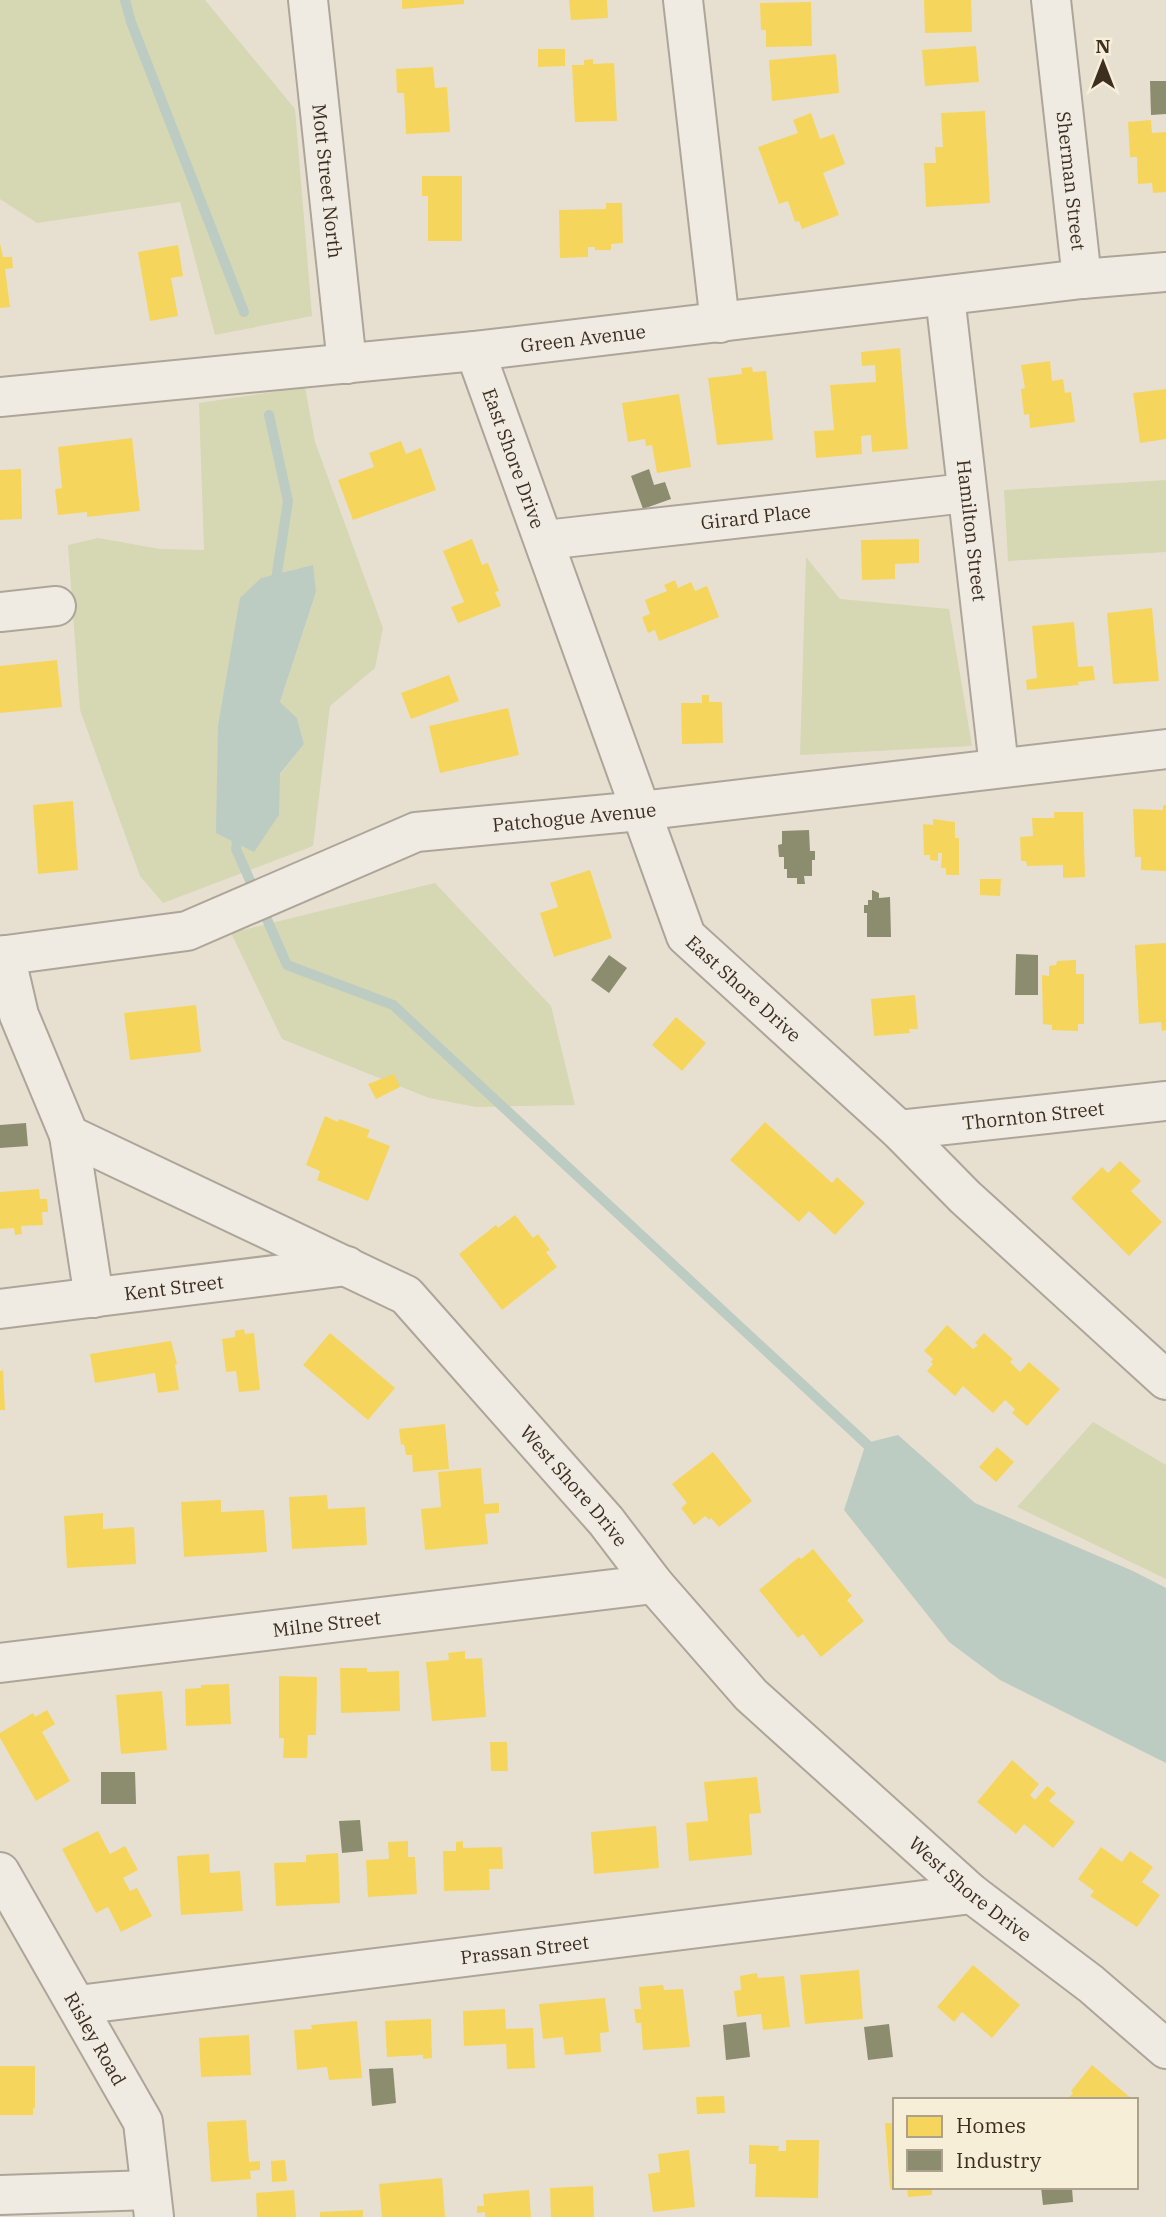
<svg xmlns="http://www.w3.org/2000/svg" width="1166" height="2217" viewBox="0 0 1166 2217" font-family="'IBM Plex Serif',serif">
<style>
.green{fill:#d6d7b3;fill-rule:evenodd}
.water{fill:#bcccc2}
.homes{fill:#f6d55c}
.industry{fill:#8c8c6e}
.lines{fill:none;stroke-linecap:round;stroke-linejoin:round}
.stream{stroke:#bcccc2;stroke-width:10}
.minor-casing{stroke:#ada599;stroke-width:42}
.minor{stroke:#efebe3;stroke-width:38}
.labels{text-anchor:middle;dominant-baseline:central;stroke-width:7;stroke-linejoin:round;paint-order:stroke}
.street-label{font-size:19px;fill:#3d2e20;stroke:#f7eed8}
</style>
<rect width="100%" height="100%" fill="#e7e0d1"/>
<g class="green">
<path d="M0 0H205L295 109 312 316 215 335 180 202 37 223 0 199Z"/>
<path d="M305 387 315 442 383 628 375 668 330 706 313 846 163 903 140 876 80 710 68 545 98 538 160 549 204 550 199 403ZM261 578 316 592 280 702 297 718 304 744 280 775Z"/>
<path d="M1166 480V552L1008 561 1004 490Z"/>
<path d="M806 557 840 599 949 609 972 746 800 755Z"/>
<path d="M435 883 551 1006 575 1105 476 1107 429 1098 282 1039 231 933Z"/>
<path d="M1093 1422 1166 1465V1579L1017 1507Z"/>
</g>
<g class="water">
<path d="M313 565 316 592 280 702 297 718 304 744 280 774 279 815 254 852 216 833 218 726 240 598 261 578Z"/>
<path d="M898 1435 975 1503 1133 1571 1166 1588V1763L1000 1680 949 1642 844 1510 866 1443Z"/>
</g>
<g class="homes">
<path d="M402 0H464V4L402 9Z"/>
<path d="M569 0H607L608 18 571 20Z"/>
<path d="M924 0H971L972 32 925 33Z"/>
<path d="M811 2 812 46 766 47V30H761L760 3Z"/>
<path d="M976 46 979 82 925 86 922 50Z"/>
<path d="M538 49H565V66L538 67Z"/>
<path d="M836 54 839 93 772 101 769 60Z"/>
<path d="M593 59V64L614 63 617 121 575 122 572 65H584V60Z"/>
<path d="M433 67 435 88 447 87 450 132 406 134 404 93H397L396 69Z"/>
<path d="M985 111 990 203 926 207 924 163H936L935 147H943L941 113Z"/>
<path d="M811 113 820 139 834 134 845 164 823 173 839 215 802 229 799 221 795 222 788 201 779 204 758 147 798 133 793 120Z"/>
<path d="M1151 120 1152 133 1166 132V192L1153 193 1152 183 1138 184 1137 157H1130L1128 122Z"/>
<path d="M422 176H462V241H428V196H422Z"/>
<path d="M606 203H622L623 243 611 244V250H595V247H588V257L560 258 559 210 606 209Z"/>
<path d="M0 243 3 257H12L13 268 5 269 10 307 0 308Z"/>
<path d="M178 245 183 276 171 278 178 316 150 321 138 252Z"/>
<path d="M900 348 908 449 872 452 871 435 861 436 862 454 816 458 814 431 834 430 830 385 876 382 875 365 862 366 861 352Z"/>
<path d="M1050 361 1052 381 1063 379 1065 393 1071 392 1075 422 1030 428 1029 414 1024 415 1021 389 1025 388 1021 365Z"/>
<path d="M752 367 753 372 766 371 773 440 717 445 708 378 742 374 741 368Z"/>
<path d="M1166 389V439L1140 443 1133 393Z"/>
<path d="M679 394 691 467 657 473 652 445 646 446 645 439 628 442 622 403Z"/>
<path d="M132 438 140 511 87 517V512L58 515 55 489 62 488 58 447Z"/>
<path d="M401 441 406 454 421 448 436 490 353 520 338 480 374 467 369 453Z"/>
<path d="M21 469 22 519 0 520V470Z"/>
<path d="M472 539 482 565 488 563 499 591 495 592 501 606 458 623 451 607 464 602 443 551Z"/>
<path d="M919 539V563L895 564V579L862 580 861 540Z"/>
<path d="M675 580 678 588 691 582 695 591 707 586 719 617 659 641 655 630 648 633 642 617 650 614 645 600 667 591 664 585Z"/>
<path d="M1152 608 1159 681 1113 684 1107 613Z"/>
<path d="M1074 622 1078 667 1093 666 1095 680 1078 682 1079 685 1027 690 1026 680 1037 678 1032 626Z"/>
<path d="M57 660 62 707 0 713V666Z"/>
<path d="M449 675 459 701 411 719 401 693Z"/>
<path d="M702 695H709V702H722L723 743 682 744 681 703H702Z"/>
<path d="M508 708 519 755 440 773 429 726Z"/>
<path d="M73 801 78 870 38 874 33 805Z"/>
<path d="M1163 805H1166V871L1141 870V857H1135L1133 809 1163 810Z"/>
<path d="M1054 812H1083L1085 877 1063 878V865L1027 866 1026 861H1021L1020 837 1033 836 1032 818H1054Z"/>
<path d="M933 819 955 822V838H959V875H946V868H941L942 853H938V861L930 860V855H924L923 824 933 825Z"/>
<path d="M590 870 612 938 554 957 540 913 558 907 550 883Z"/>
<path d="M980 879H1001L1000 896 980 895Z"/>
<path d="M1166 943V1030L1162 1031 1161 1022 1139 1024 1135 945Z"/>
<path d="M1076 960V974H1084V1024H1078V1031L1052 1030V1025L1043 1024 1042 975 1049 976V966L1056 965 1057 961Z"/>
<path d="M915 995 918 1029H909L910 1033 874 1036 871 999Z"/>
<path d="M196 1005 201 1052 130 1060 124 1013Z"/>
<path d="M676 1017 706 1043 682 1071 652 1045Z"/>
<path d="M394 1074 400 1087 376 1099 368 1084Z"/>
<path d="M325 1116 338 1122 339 1119 370 1130 367 1137 390 1146 368 1201 317 1180 320 1171 306 1165Z"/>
<path d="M765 1122 832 1183 837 1177 865 1203 835 1235 809 1211 799 1222 730 1160Z"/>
<path d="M1120 1161 1141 1181 1131 1191 1162 1222 1129 1256 1071 1198 1102 1167 1108 1173Z"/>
<path d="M39 1189 40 1199H47L48 1212H42L43 1225 21 1226 22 1234 15 1235 14 1228 0 1229V1192Z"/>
<path d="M515 1215 533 1238 538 1234 550 1250 546 1252 557 1267 502 1310 459 1254 496 1225 498 1228Z"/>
<path d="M947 1325 973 1349 978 1345 975 1343 984 1333 1013 1359 1010 1362 1020 1372 1029 1362 1060 1389 1027 1426 1012 1413 1015 1409 1005 1400 993 1413 963 1386 955 1396 927 1371 933 1364 931 1362 933 1359 924 1351Z"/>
<path d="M244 1329 245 1334 254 1333 260 1390 239 1392 236 1371 226 1372 222 1339 235 1337V1331Z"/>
<path d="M330 1333 395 1388 368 1420 303 1365Z"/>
<path d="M171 1341 177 1364 175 1365 179 1390 158 1393 155 1373 95 1383 90 1354Z"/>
<path d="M3 1370 5 1410H0V1371Z"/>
<path d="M445 1424 449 1469 413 1472 412 1455H406L404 1444 401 1445 399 1429Z"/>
<path d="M997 1447 1014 1462 996 1482 979 1467Z"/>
<path d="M713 1452 752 1501 719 1527 711 1518 709 1520 705 1516 694 1525 681 1508 687 1503 672 1484Z"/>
<path d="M481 1468 484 1504 499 1503V1513L485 1514 488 1544 425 1550 421 1509 441 1507 438 1472Z"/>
<path d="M327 1495 328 1509 365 1507 367 1545 292 1549 289 1497Z"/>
<path d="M221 1500V1512L264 1510 267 1552 184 1557 181 1502Z"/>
<path d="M103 1513V1529L134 1527 136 1564 67 1568 64 1516Z"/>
<path d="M813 1549 852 1596 847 1600 864 1621 821 1657 803 1634 798 1638 759 1590 799 1557 801 1559Z"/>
<path d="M465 1651V1659L482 1658 486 1717 432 1721 426 1662 449 1660 448 1653Z"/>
<path d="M340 1668H367V1672L399 1671 400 1711 341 1713Z"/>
<path d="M279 1676 317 1677 316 1735H308L307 1758H283L284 1738H279Z"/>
<path d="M229 1684 231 1724 186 1726 185 1689 201 1688V1685Z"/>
<path d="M162 1691 167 1750 121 1754 116 1695Z"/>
<path d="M47 1710 55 1724 42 1732 70 1781 36 1801 0 1738V1733L33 1713 35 1717Z"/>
<path d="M490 1742H507L508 1771H491Z"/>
<path d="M1012 1760 1039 1784 1030 1795 1035 1800 1047 1786 1056 1793 1049 1801 1075 1822 1053 1848 1024 1824 1016 1834 977 1802Z"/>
<path d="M757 1777 761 1813 749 1814 752 1855 689 1861 686 1823 708 1821 704 1782Z"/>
<path d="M656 1826 659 1868 594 1874 591 1832Z"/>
<path d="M98 1831 110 1854 125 1846 138 1870 123 1878 130 1891 137 1888 152 1916 121 1932 108 1907 96 1913 62 1849Z"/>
<path d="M408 1841V1857H415L417 1894 368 1897 366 1860 389 1859 388 1842Z"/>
<path d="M463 1841V1848L502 1847 503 1869H489L490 1890 444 1891 443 1851H456V1842Z"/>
<path d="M1101 1847 1122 1862 1130 1851 1153 1867 1142 1882 1160 1895 1137 1927 1090 1896 1094 1891 1078 1879Z"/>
<path d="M338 1853 340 1903 276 1906 274 1863 306 1862V1855Z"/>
<path d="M209 1854 210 1873 240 1871 243 1911 181 1915 177 1856Z"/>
<path d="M973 1965 1020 2005 992 2038 962 2012 954 2022 937 2007Z"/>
<path d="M859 1970 863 2019 805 2024 800 1975Z"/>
<path d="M757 1973 758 1978 784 1976 790 2027 763 2030 761 2014 737 2017 734 1991 741 1990 740 1976Z"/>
<path d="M663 1985 664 1990 683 1989 690 2047 643 2050 641 2023H636L634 2009H641L639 1987Z"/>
<path d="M605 1998 609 2032 600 2033 601 2052 565 2055 563 2037 543 2039 539 2004Z"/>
<path d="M505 2009 506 2029 533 2028 535 2068 507 2069 506 2044 464 2046 463 2011Z"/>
<path d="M431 2019 432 2058 423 2059V2055L387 2057 385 2021Z"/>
<path d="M357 2021 362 2078 329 2080 327 2067 297 2070 294 2030 312 2029 311 2025Z"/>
<path d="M249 2035 251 2075 201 2077 199 2038Z"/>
<path d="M1092 2065 1133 2100H1067L1073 2093 1071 2091Z"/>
<path d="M0 2066H35V2108H33V2115H0Z"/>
<path d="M724 2096 725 2113 697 2114 696 2097Z"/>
<path d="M246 2120 249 2162 260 2161V2170L250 2171 251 2179 211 2182 207 2122Z"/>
<path d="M885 2123H895V2189H890Z"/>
<path d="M786 2140H819L818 2198 755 2197 756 2164H749V2145L779 2146 778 2151H786Z"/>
<path d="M689 2150 695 2207 653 2212 648 2174 660 2172 658 2154Z"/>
<path d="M285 2160 287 2181 272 2182 271 2161Z"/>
<path d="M442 2178 445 2217H382L379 2184Z"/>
<path d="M593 2186 594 2217H551L550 2188Z"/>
<path d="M907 2187H932V2195L908 2197Z"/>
<path d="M294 2190 296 2217H257L256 2193Z"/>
<path d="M529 2190 531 2217H485V2212L477 2213V2206H484L483 2194Z"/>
<path d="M363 2210V2217H320V2212Z"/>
</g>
<g class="industry">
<path d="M1150 81H1166V114L1151 115Z"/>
<path d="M649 469 654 485 665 482 671 499 643 509 631 476Z"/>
<path d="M809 830 810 851H815V860H812V876H804L805 884H797V878H787V869H784V857H779L778 845 782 844V831Z"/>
<path d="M872 890 879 893V898L890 897 891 937H867V913H864V905H868V900H872Z"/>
<path d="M1016 954 1038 955V995H1015Z"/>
<path d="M609 955 627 968 609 993 591 980Z"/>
<path d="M26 1123 28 1146 0 1148V1125Z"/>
<path d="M101 1772H135L136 1804H101Z"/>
<path d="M360 1820 363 1851 342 1853 339 1821Z"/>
<path d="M746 2022 750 2057 726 2060 723 2025Z"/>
<path d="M889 2024 893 2057 868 2060 864 2027Z"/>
<path d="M393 2068 396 2103 372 2106 369 2069Z"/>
<path d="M1041 2187H1072L1073 2202 1043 2205Z"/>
</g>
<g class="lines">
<g class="stream">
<path d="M125 0 131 22 244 312"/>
<path d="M269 415 288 501 275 586"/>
<path d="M238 833 236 849 256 894"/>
<path d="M262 908 287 965 393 1005 874 1451"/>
</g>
<defs>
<g id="minor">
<path id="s1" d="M308 0 347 364"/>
<path d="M683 0 720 323"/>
<path id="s2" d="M1051 0 1082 279"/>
<path id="s3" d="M945 296 999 767"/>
<path id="s4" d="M475 351 686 936 899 1130 965 1197 1166 1380"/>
<path id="s5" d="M0 397 475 351 1082 279 1166 272"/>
<path id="s6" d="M545 540 966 493"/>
<path d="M0 612 56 606"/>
<path id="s7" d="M5 955 19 1015 69 1135 406 1295 606 1521 654 1584 751 1695 972 1894 1091 1984 1166 2049"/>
<path id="s8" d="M0 956 187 931 416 832 640 811 1166 749"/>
<path id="s9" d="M899 1130 1166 1101"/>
<path d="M69 1135 94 1298"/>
<path id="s10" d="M0 1309 347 1266"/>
<path id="s11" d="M0 1663 654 1584"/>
<path id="s12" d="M0 1872 143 2122 154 2217"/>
<path id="s13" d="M78 2005 972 1894"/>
<path d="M0 2195 150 2190"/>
</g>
</defs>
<use href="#minor" class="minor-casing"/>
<use href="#minor" class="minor"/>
</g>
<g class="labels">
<g class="street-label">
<text stroke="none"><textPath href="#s2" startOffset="182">Sherman Street</textPath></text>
<text stroke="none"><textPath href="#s1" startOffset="182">Mott Street North</textPath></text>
<text stroke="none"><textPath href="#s5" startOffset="586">Green Avenue</textPath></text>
<text stroke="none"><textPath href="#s4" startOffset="114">East Shore Drive</textPath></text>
<text stroke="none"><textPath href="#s6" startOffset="212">Girard Place</textPath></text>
<text stroke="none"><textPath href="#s3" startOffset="236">Hamilton Street</textPath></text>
<text stroke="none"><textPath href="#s8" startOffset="597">Patchogue Avenue</textPath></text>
<text stroke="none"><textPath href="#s4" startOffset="700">East Shore Drive</textPath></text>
<text stroke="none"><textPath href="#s9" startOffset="135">Thornton Street</textPath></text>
<text stroke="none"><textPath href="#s10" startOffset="175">Kent Street</textPath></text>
<text stroke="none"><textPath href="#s7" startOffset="819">West Shore Drive</textPath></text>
<text stroke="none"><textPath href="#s11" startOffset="329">Milne Street</textPath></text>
<text stroke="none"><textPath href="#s7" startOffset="1386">West Shore Drive</textPath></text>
<text stroke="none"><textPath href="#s13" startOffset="450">Prassan Street</textPath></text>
<text stroke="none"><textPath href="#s12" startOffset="192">Risley Road</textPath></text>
</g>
</g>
<rect x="893" y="2098" width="245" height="91" fill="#f7eed8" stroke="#ada18e" stroke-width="2"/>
<rect x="907" y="2116" width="35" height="21" fill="#f6d55c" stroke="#ada18e" stroke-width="2"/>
<text x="956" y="2133" font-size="21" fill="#3d2e20">Homes</text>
<rect x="907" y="2150" width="35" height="21" fill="#8c8c6e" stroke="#ada18e" stroke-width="2"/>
<text x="956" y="2168" font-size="21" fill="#3d2e20">Industry</text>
<g transform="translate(1103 63)" stroke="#f7eed8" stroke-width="5" paint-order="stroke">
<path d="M0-5L12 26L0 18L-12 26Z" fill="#3d2e20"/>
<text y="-10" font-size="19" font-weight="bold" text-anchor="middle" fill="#3d2e20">N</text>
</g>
</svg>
